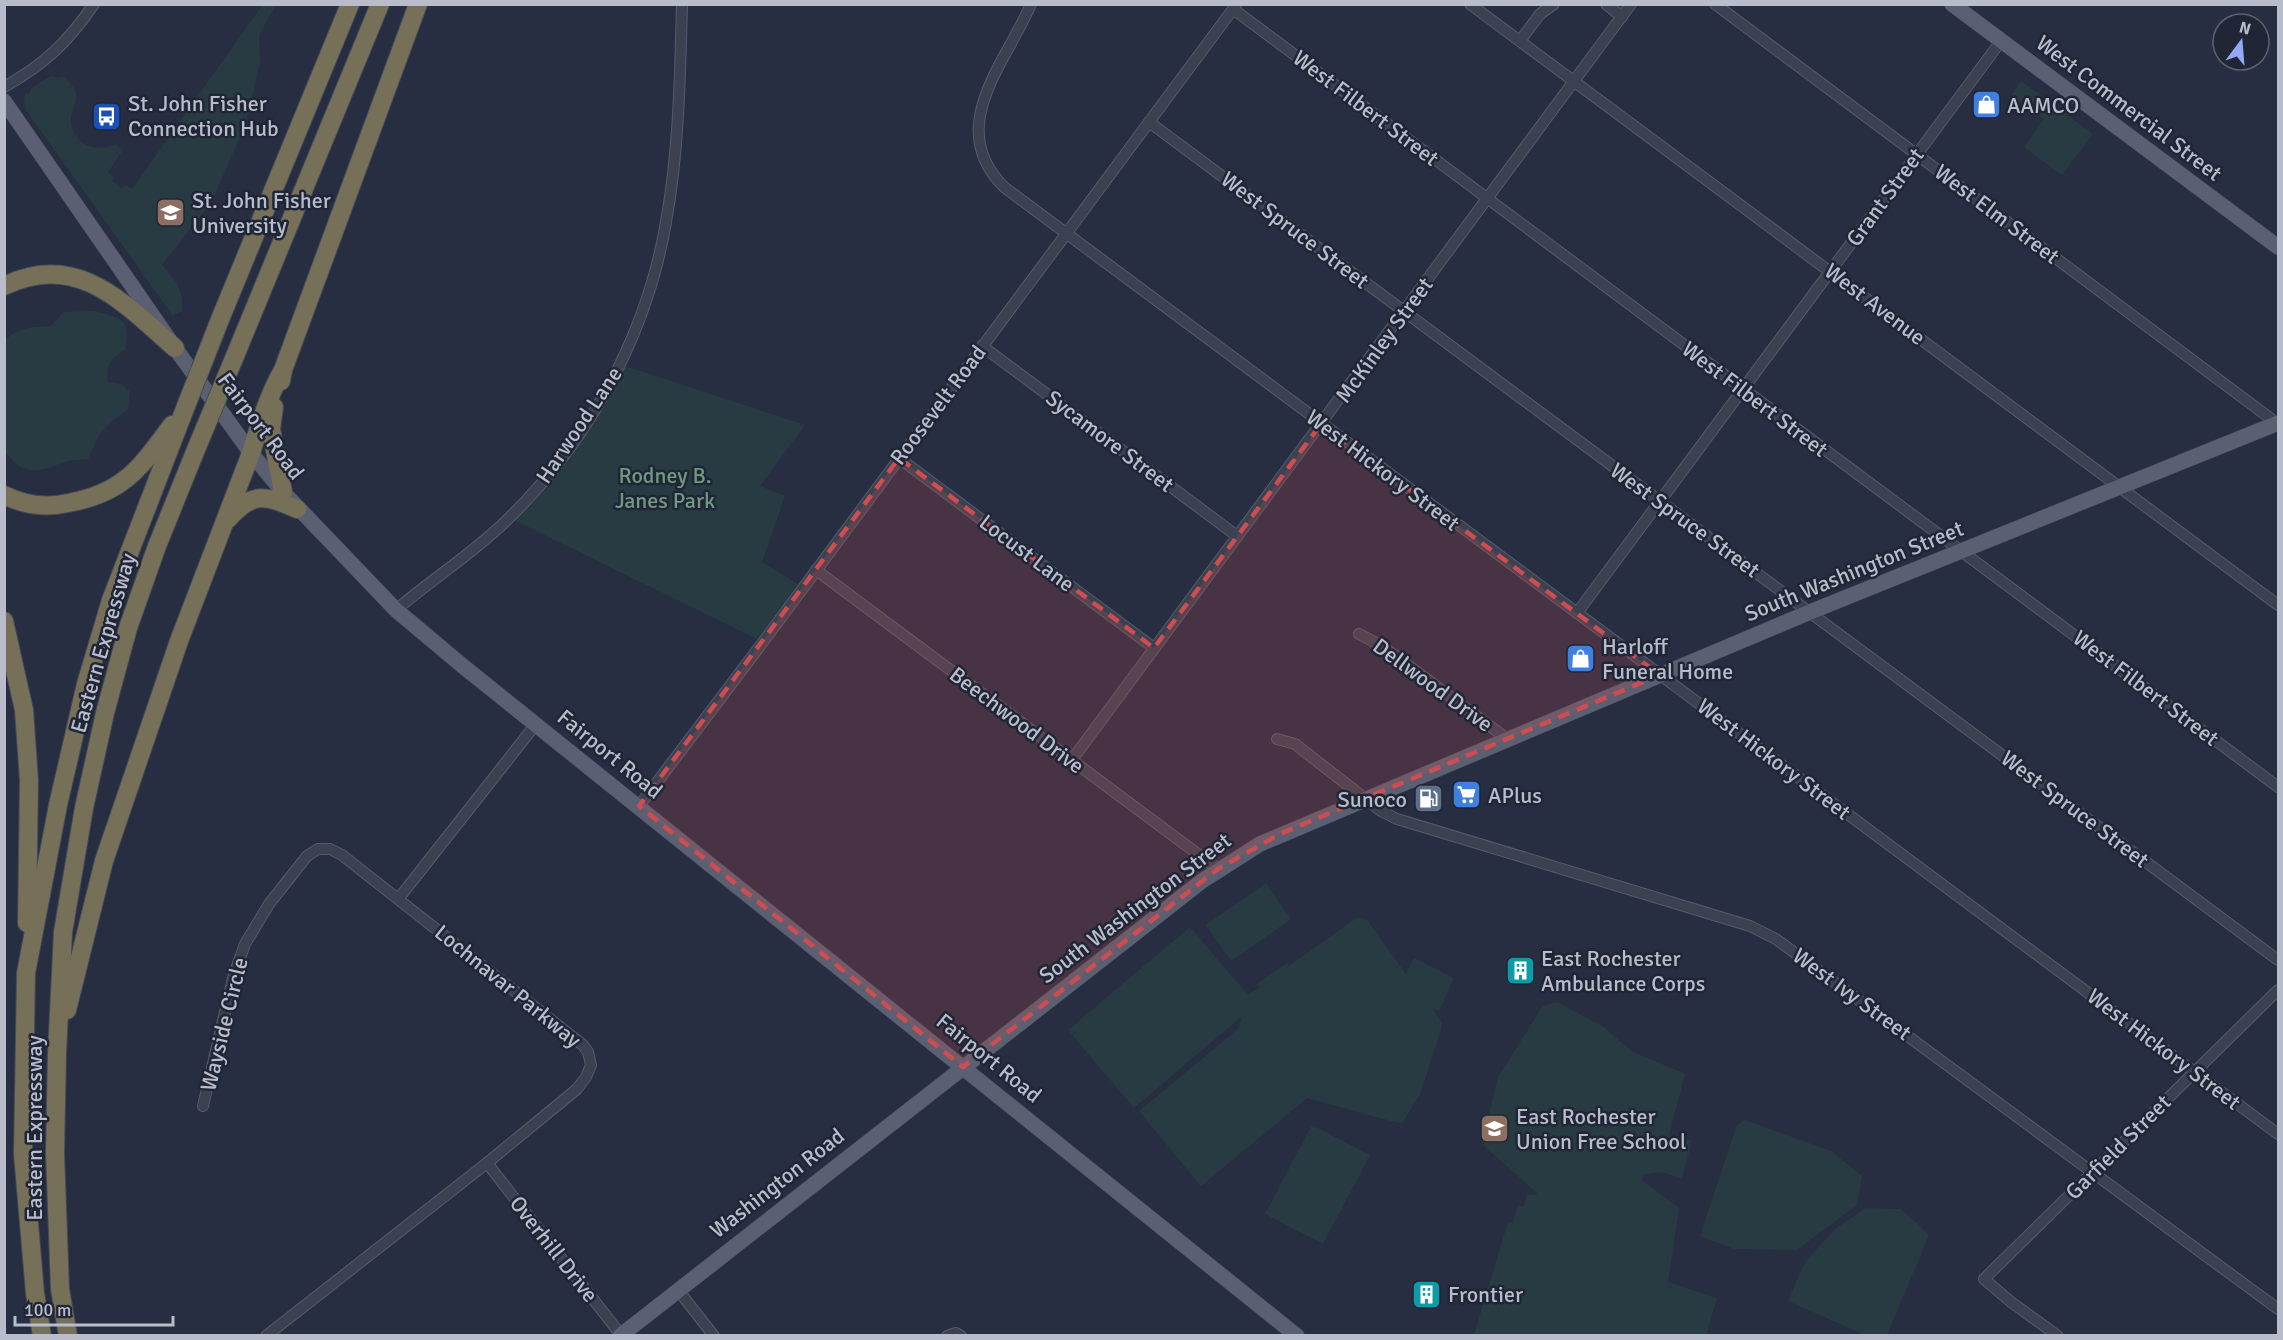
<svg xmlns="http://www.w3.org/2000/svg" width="2283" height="1340" viewBox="0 0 2283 1340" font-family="Signika,sans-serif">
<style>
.green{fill:#293b42}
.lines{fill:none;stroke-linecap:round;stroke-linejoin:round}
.street-casing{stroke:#565c6b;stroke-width:12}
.primary-casing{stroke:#454a5a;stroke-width:16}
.highway-casing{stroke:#434958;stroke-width:20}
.street{stroke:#3b4151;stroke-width:10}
.primary{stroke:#5a6071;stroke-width:15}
.highway{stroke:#767059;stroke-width:18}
.highway-bridge-casing{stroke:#434958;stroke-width:20;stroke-linecap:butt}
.highway-bridge{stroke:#767059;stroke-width:18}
.marked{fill:#ce4d51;fill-opacity:0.2;stroke:#ce4d51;stroke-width:4.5;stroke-dasharray:12 8;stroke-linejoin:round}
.labels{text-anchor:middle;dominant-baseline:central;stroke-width:5;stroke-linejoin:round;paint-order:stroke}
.poi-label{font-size:22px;fill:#b8bccb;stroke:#202636;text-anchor:start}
.street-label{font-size:22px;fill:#b8bccb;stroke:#202636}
.park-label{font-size:22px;fill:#709b81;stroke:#202636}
</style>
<rect width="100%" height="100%" fill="#272e41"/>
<g class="green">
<path d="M263 4 276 5 259 35 260 63 246 123 212 201 162 265C177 283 183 287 182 311L173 316 26 110 24 103 25 93 28 94 34 86 51 76 60 78 62 76C69 81 75 87 76 95 77 103 72 110 71 118 70 143 95 154 115 144L123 150 108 172 114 178 112 181 121 188 126 185 132 189Z"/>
<path d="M2021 81 2093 134 2062 175 2024 147 2044 119 2011 96Z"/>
<path d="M93 311C119 317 132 318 125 349 110 360 106 364 108 382L122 384 130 392 128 409C103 427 100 431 88 460 54 455 34 492 5 451V341C16 327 34 327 51 326L64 312Z"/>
<path d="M625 366 805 425 760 486 785 496 762 562 798 584 757 639 514 520C555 481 601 417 625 366Z"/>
<path d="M1266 883 1291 919 1231 961 1206 925Z"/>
<path d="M1358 917 1367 920 1406 974 1414 958 1454 978 1439 1011 1432 1008 1442 1023 1441 1030 1420 1094 1402 1124 1307 1098 1201 1186 1139 1111 1239 1028 1242 1016 1134 1108 1068 1030 1190 927 1248 995 1260 987 1258 983 1287 963 1289 966Z"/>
<path d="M1557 1002 1604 1027 1631 1051 1685 1074 1669 1135 1692 1141 1682 1178 1660 1172 1642 1175 1643 1181 1679 1208 1668 1282 1717 1298 1706 1335H1474L1508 1222 1513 1223 1518 1205 1524 1207 1527 1195 1538 1194 1482 1144 1498 1077 1543 1006Z"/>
<path d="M1745 1120 1831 1151 1862 1176 1857 1205 1797 1250 1734 1249 1700 1236 1737 1125Z"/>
<path d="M1312 1125 1370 1155 1323 1244 1265 1214Z"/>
<path d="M1866 1208 1901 1209 1929 1235 1887 1335H1865L1788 1301 1805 1262 1835 1229Z"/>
</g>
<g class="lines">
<defs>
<g id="street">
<path d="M1031 4C1006 63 944 127 1004 187L2278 1134"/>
<path d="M1470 4 2278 605"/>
<path d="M1606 4 1622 17"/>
<path d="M1715 4 2278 424"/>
<path d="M1233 9 2278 787"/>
<path d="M1520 41 1540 14 1554 4"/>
<path d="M4 87C45 64 68 42 94 4"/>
<path d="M1149 122 2278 960"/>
<path d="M982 346 1237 536"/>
<path d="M899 458 1154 648"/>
<path d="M816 570 1218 869"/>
<path d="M396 610C433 578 474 553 509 518 590 439 647 334 666 222 679 150 680 77 682 4"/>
<path d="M1577 613 2001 41"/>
<path d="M1359 634 1382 646 1506 738"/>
<path d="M1277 739 1295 744 1381 811 1397 819 1750 926 1776 939 2278 1309"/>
<path d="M1071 761 1631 4"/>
<path d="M639 806 763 642 1236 5"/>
<path d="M399 898 536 724"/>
<path d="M203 1106 233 978 245 944 269 904 307 856 318 849H330L342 855 583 1045 588 1052 591 1065 586 1077 577 1089 487 1163 266 1336"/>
<path d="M487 1163 621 1335"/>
<path d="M678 1290 714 1336"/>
<path d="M947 1336 956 1333 961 1336"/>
<path d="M2058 1336 2011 1302 1984 1279 2278 990"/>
</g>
<g id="primary">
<path d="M1952 4 2278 247"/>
<path d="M4 101 175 348 251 453 283 492 396 610 464 667 1297 1336"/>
<path d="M620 1336 1202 881 1260 844 1810 612 2278 423"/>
</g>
<g id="highway">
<path d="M4 286C77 250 125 304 175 348"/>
<path d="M221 317 350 4"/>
<path d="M235 356 380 4"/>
<path d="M281 381 283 370 418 4"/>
<path d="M274 407 271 429 283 492"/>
<path d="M4 495C24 505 46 508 68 503 124 493 140 468 172 425"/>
<path d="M228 519C253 491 265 495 297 509"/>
<path d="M4 621 24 710 29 780 27 923"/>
<path d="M67 1010 104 861 179 641 251 453C260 424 268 396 283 370"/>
<path d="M42 1336 35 1293 23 1154 26 973 58 805 86 684 111 600 186 406"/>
<path d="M68 1336 60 1289 55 1153 57 1053 63 932 84 808 105 713 128 628 157 546 197 447"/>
</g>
</defs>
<use href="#street" class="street-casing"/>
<use href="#primary" class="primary-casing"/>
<use href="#highway" class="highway-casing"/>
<use href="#street" class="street"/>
<use href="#primary" class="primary"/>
<use href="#highway" class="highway"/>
<defs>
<g id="highway-bridge">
<path d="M186 406 221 317"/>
<path d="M197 447 235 356"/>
</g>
</defs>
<use href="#highway-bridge" class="highway-bridge-casing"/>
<use href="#highway-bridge" class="highway-bridge"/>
</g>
<path class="marked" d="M1321 424 1660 675 1280 834 1218 869 963 1067 639 806 899 458 1154 648Z"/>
<defs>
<symbol id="shop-square" viewBox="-11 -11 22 22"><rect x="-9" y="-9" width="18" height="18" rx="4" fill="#3f7fe0" stroke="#202636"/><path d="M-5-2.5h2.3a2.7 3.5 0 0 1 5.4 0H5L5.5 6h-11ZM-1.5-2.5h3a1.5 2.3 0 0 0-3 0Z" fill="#fff"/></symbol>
<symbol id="bus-square" viewBox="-11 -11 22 22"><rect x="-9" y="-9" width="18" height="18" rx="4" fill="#1a4fb4" stroke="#202636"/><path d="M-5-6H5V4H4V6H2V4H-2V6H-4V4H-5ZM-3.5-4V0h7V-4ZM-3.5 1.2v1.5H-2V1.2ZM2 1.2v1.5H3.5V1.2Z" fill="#fff"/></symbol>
<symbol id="university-square" viewBox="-11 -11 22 22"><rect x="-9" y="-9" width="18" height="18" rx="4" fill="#8d6e63" stroke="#202636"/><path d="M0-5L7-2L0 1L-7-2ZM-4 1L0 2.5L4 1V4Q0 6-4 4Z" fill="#fff"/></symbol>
<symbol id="supermarket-square" viewBox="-11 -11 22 22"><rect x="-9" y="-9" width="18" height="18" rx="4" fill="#3f7fe0" stroke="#202636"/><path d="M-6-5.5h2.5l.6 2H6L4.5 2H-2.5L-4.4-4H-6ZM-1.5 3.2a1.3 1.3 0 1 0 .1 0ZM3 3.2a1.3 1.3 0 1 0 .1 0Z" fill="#fff"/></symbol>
<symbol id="fuel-square" viewBox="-11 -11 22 22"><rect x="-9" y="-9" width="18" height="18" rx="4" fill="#5c6f8a" stroke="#202636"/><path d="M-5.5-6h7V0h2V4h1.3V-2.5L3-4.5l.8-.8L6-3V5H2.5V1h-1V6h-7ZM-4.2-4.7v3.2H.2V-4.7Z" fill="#fff"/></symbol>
<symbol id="building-square" viewBox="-11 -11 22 22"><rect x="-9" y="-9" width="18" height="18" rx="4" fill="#0f9aa8" stroke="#202636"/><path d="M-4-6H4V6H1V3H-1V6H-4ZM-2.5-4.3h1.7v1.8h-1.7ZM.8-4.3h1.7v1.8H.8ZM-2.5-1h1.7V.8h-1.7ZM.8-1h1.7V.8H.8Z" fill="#fff"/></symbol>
<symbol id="school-square" viewBox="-11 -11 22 22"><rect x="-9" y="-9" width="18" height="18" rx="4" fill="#8d6e63" stroke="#202636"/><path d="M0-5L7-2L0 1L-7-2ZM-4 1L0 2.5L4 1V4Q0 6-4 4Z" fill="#fff"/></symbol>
</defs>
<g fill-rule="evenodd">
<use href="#shop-square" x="1970" y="88" width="33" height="33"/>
<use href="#bus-square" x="90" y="100" width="33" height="33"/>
<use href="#university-square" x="154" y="196" width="33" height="33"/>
<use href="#shop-square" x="1564" y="642" width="33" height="33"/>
<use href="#supermarket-square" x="1450" y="778" width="33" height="33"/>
<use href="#fuel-square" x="1412" y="782" width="33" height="33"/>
<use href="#building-square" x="1504" y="954" width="33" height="33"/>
<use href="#school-square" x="1478" y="1112" width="33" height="33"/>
<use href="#building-square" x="1410" y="1278" width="33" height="33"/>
</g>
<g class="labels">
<g class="poi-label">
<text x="128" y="103">St. John Fisher<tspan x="128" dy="25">Connection Hub</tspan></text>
<text x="2007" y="105">AAMCO</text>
<text x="192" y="200">St. John Fisher<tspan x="192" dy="25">University</tspan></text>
<text x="1602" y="646">Harloff<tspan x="1602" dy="25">Funeral Home</tspan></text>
<text x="1488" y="795">APlus</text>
<text x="1407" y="799" text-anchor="end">Sunoco</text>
<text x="1541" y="958">East Rochester<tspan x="1541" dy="25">Ambulance Corps</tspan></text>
<text x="1516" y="1116">East Rochester<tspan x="1516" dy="25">Union Free School</tspan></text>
<text x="1448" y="1294">Frontier</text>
</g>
<g class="street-label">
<text transform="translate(1366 108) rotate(37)">West Filbert Street</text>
<text transform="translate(2129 108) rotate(37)">West Commercial Street</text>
<text transform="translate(1885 197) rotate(-54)">Grant Street</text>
<text transform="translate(1997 214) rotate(37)">West Elm Street</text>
<text transform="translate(1295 230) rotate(37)">West Spruce Street</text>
<text transform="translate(1875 304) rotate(37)">West Avenue</text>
<text transform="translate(1384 340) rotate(-54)">McKinley Street</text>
<text transform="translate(1755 399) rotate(37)">West Filbert Street</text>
<text transform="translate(938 405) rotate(-53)">Roosevelt Road</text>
<text transform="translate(579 425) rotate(-56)">Harwood Lane</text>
<text transform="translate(261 426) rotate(53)">Fairport Road</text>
<text transform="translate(1110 441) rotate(37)">Sycamore Street</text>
<text transform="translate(1383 470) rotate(37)">West Hickory Street</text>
<text transform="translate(1685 520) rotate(36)">West Spruce Street</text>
<text transform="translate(1027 553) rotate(37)">Locust Lane</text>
<text transform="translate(1854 571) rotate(-22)">South Washington Street</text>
<text transform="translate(103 643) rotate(-74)">Eastern Expressway</text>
<text transform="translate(1433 685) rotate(36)">Dellwood Drive</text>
<text transform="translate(2146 688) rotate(37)">West Filbert Street</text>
<text transform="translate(1017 720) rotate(37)">Beechwood Drive</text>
<text transform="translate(610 754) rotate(39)">Fairport Road</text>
<text transform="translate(1774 759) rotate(37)">West Hickory Street</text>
<text transform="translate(2075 809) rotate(37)">West Spruce Street</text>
<text transform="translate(1135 908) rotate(-37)">South Washington Street</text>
<text transform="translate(508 986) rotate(39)">Lochnavar Parkway</text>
<text transform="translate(1852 994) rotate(36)">West Ivy Street</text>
<text transform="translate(224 1024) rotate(-76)">Wayside Circle</text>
<text transform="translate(2164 1049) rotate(37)">West Hickory Street</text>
<text transform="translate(989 1058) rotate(39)">Fairport Road</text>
<text transform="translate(34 1128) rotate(-90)">Eastern Expressway</text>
<text transform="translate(2118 1147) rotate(-45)">Garfield Street</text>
<text transform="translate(777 1183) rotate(-38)">Washington Road</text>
<text transform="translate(554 1249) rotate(52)">Overhill Drive</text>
</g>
<g class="park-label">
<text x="665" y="475">Rodney B.<tspan x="665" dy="25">Janes Park</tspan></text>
</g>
</g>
<rect width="2283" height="1340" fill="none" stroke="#b8bccb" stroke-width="12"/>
<g transform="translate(2241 42) rotate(16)"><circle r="28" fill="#202636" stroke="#5d6272" stroke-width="1.5"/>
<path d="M0-4.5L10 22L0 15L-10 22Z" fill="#93a9f5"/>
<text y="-9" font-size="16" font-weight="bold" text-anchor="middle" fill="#b8bccb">N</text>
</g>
<path d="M15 1316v9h158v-9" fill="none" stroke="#b8bccb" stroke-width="3"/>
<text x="24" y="1316" font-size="18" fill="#b8bccb" stroke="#202636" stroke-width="4.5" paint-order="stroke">100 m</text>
</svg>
